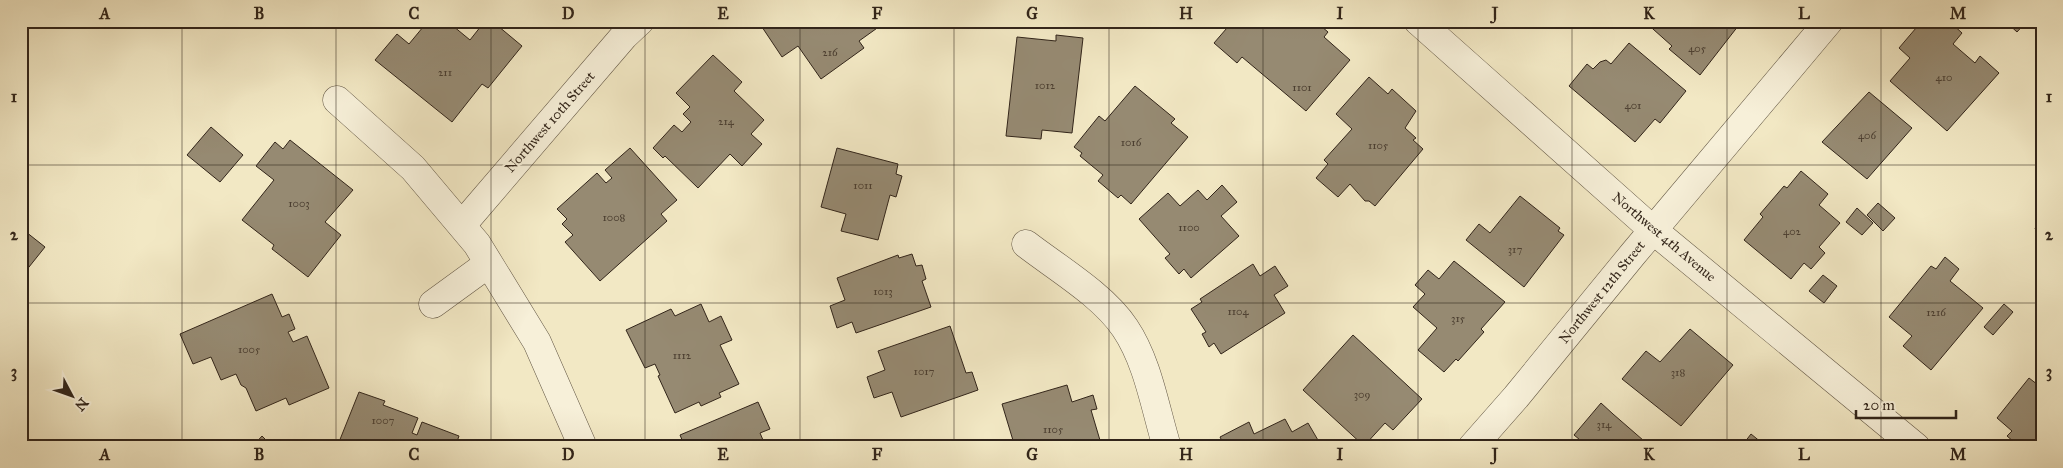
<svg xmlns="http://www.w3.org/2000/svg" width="2063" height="468" viewBox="0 0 2063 468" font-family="'IM FELL Great Primer',serif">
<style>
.building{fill:#968a72;stroke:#32251a}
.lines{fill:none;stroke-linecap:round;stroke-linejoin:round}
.street-casing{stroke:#625644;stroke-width:29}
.street{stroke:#f7f0d9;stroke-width:28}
.grid{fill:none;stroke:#32251a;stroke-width:1;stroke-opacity:0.55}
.labels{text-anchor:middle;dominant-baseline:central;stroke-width:4.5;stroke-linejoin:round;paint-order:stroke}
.number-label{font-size:11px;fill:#4b3e30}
.street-label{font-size:14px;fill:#32251a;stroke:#f7f0d9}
.neatline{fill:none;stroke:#32251a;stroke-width:2}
.grid-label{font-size:16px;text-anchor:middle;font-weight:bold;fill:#32251a}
</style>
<rect width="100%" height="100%" fill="#f2e8c4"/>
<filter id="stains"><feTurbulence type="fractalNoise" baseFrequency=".004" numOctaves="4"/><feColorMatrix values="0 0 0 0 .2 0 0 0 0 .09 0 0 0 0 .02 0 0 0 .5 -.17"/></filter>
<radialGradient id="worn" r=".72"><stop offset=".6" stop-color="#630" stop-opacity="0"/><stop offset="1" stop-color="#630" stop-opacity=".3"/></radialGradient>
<g class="building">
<path d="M428 21H447L470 40 485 21H492L522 46 488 88 482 84 452 122 375 60 397 34 409 44Z"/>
<path d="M758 21H887L859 41 864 48 821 79 798 46 782 57Z"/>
<path d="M1233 21H1315L1328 32 1324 37 1350 60 1306 111 1242 57 1237 63 1214 43Z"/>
<path d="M1644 21H1742L1700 75 1669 49 1672 46Z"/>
<path d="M1922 21 1924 23 1926 21H1949L1962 33 1953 44 1975 63 1980 56 1999 73 1947 131 1890 81 1910 58 1899 48Z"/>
<path d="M2005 21H2027L2017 32Z"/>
<path d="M2031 21H2042V29L2041 30Z"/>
<path d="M1056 35 1083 38 1072 133 1042 130 1041 139 1006 136 1017 37 1056 41Z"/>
<path d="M1629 43 1686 91 1660 123 1655 119 1635 142 1569 86 1587 64 1593 69 1600 62 1606 60 1611 64Z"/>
<path d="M713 55 742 82 734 91 764 120 751 134 762 144 742 166 730 154 698 188 665 156 663 158 653 148 674 125 682 132 691 122 683 114 690 107 676 93Z"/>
<path d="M1369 77 1388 94 1392 89 1416 111 1405 128 1416 138 1413 140 1423 149 1375 206 1369 201H1365L1350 184 1338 197 1316 178 1328 164 1324 160 1352 129 1336 114Z"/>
<path d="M1135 86 1175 119 1171 123 1188 137 1131 204 1121 195 1118 198 1098 181 1103 175 1080 156 1082 153 1074 147 1099 116 1105 121Z"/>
<path d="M1869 92 1912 128 1867 179 1822 142Z"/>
<path d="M211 127 243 155 220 182 187 155Z"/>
<path d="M290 140 353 190 325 222 341 235 308 277 272 249 274 245 242 220 274 180 256 166 275 142 283 149Z"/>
<path d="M630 148 677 200 661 214 667 221 600 281 565 242 573 235 562 224 567 219 557 209 597 173 606 183 612 178 605 170Z"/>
<path d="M837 148 898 164 896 174 902 176 896 197 890 195 878 240 841 231 846 214 821 207Z"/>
<path d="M1801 171 1828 194 1819 205 1840 223 1819 247 1825 253 1811 269 1804 263 1791 279 1744 240 1763 217 1760 214 1784 186 1787 188Z"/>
<path d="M1222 185 1237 202 1221 216 1239 236 1191 278 1184 269 1179 274 1165 258 1170 254 1139 219 1168 193 1180 206 1198 190 1207 200Z"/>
<path d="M1520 196 1560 228 1558 231 1564 235 1524 287 1466 240 1479 224 1490 233Z"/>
<path d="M1878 203 1895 218 1883 231 1867 215Z"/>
<path d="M1857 208 1873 223 1862 235 1846 222Z"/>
<path d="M2042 225V245L2035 228Z"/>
<path d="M21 228 45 247 21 277Z"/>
<path d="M912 254 916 266 922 265 926 279 922 281 931 307 856 333 852 322 837 328 830 306 845 300 837 278 898 255 899 258Z"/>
<path d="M1945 257 1959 269 1950 281 1983 308 1931 370 1903 346 1912 336 1889 317 1931 266 1936 269Z"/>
<path d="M1454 261 1505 302 1481 329 1484 332 1458 361 1456 359 1444 372 1418 350 1437 328 1413 307 1425 294 1415 285 1428 270 1439 279Z"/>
<path d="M1253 264 1260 276 1275 266 1288 286 1274 295 1285 313 1221 354 1214 343 1209 347 1202 334 1206 332 1191 309 1202 302 1200 299Z"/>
<path d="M1823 275 1837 286 1824 303 1809 291Z"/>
<path d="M272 294 282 317 289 314 295 329 288 332 293 342 307 336 329 388 289 405 286 398 256 411 246 388 241 385 236 374 221 380 211 357 193 364 180 334Z"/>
<path d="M701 304 709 322 721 316 732 340 720 345 739 384 719 393 721 397 701 406 699 402 675 413 658 376 660 375 655 364 645 368 626 330 671 309 675 316Z"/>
<path d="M2004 304 2013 312 1993 335 1984 327Z"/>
<path d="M950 326 966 373 972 372 978 390 901 417 892 392 874 398 867 377 885 370 878 351Z"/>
<path d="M1690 329 1733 365 1681 426 1622 379 1646 351 1660 362Z"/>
<path d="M1353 335 1422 399 1393 430 1385 423 1364 446 1303 390Z"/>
<path d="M2029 378 2042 388V447H2020L2007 436 2012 431 1997 418Z"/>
<path d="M1067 385 1072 402 1093 395 1097 409 1091 410 1102 447H1015L1002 404Z"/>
<path d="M359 392 385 401 383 405 418 418 412 433 417 435 422 422 459 436 455 447H337Z"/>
<path d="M758 402 770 429 760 433 766 447H685L680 435Z"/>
<path d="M1601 403 1613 414 1651 447H1583L1585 444 1574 435Z"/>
<path d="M1285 419 1292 432 1308 423 1322 447H1225L1220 437 1249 422 1254 434Z"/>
<path d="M1751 434 1767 447H1741Z"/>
<path d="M262 436 273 447H252Z"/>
</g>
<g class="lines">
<defs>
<g id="street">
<path d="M1418 21 1653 230 1916 447"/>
<path d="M337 100 413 168 477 244 537 342 583 447"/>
<path d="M462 225 624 36 640 21"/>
<path d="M1026 244C1057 268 1103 295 1125 328 1148 362 1155 408 1167 447"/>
<path d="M433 304 488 264"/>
<path d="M1472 447 1516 397 1633 254 1829 21"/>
</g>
</defs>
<use href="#street" class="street-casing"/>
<use href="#street" class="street"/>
</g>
<path class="grid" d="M182 21V447M336 21V447M491 21V447M645 21V447M800 21V447M954 21V447M1109 21V447M1263 21V447M1418 21V447M1572 21V447M1727 21V447M1881 21V447M21 165H2042M21 303H2042"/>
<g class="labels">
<g class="number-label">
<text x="1697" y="48">405</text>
<text x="830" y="52">216</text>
<text x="445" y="72">211</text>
<text x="1944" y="77">410</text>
<text x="1045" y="85">1012</text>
<text x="1302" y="87">1101</text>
<text x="1633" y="105">401</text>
<text x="726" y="121">214</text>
<text x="1867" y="135">406</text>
<text x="1131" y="142">1016</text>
<text x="1378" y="145">1105</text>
<text x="863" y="185">1011</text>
<text x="299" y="203">1003</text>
<text x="614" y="217">1008</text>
<text x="1189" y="227">1100</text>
<text x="1792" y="231">402</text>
<text x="1515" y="249">317</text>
<text x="883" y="291">1013</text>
<text x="1238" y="311">1104</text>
<text x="1936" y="312">1216</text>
<text x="1458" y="318">315</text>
<text x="249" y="349">1005</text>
<text x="682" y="355">1112</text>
<text x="924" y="371">1017</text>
<text x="1678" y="372">318</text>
<text x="1362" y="394">309</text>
<text x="383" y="420">1007</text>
<text x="1604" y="424">314</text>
<text x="1053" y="429">1105</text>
</g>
<g class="street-label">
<text transform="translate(550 122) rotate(-49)">Northwest 10th Street</text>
<text transform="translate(1664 237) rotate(40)">Northwest 4th Avenue</text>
<text transform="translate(1602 292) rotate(-51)">Northwest 12th Street</text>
</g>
</g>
<rect width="2063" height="468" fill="none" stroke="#f2e8c4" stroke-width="55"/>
<g transform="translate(72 396) rotate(131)" stroke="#f7f0d9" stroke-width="4" paint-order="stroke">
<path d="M0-4L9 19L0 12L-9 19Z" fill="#32251a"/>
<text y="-8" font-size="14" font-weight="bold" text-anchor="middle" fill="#32251a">N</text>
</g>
<path d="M1856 410v8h100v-8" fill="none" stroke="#32251a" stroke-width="2.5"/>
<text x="1863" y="410" font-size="15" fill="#32251a" stroke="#f7f0d9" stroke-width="4" paint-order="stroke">20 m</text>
<rect x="28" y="28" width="2008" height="412" class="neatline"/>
<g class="grid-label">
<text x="105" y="19">A</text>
<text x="259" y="19">B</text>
<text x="414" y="19">C</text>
<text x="568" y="19">D</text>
<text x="723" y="19">E</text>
<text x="877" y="19">F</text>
<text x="1032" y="19">G</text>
<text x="1186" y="19">H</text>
<text x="1340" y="19">I</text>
<text x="1495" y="19">J</text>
<text x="1649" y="19">K</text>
<text x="1804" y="19">L</text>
<text x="1958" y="19">M</text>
<text x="14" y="102">1</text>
<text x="2049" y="102">1</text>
<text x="14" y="240">2</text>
<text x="2049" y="240">2</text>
<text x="14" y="377">3</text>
<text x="2049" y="377">3</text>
<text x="105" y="460">A</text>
<text x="259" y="460">B</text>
<text x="414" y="460">C</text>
<text x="568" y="460">D</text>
<text x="723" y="460">E</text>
<text x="877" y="460">F</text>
<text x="1032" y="460">G</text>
<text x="1186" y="460">H</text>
<text x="1340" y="460">I</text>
<text x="1495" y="460">J</text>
<text x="1649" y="460">K</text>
<text x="1804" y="460">L</text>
<text x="1958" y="460">M</text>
</g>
<rect width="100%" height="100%" filter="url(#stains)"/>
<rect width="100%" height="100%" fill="url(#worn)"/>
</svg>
